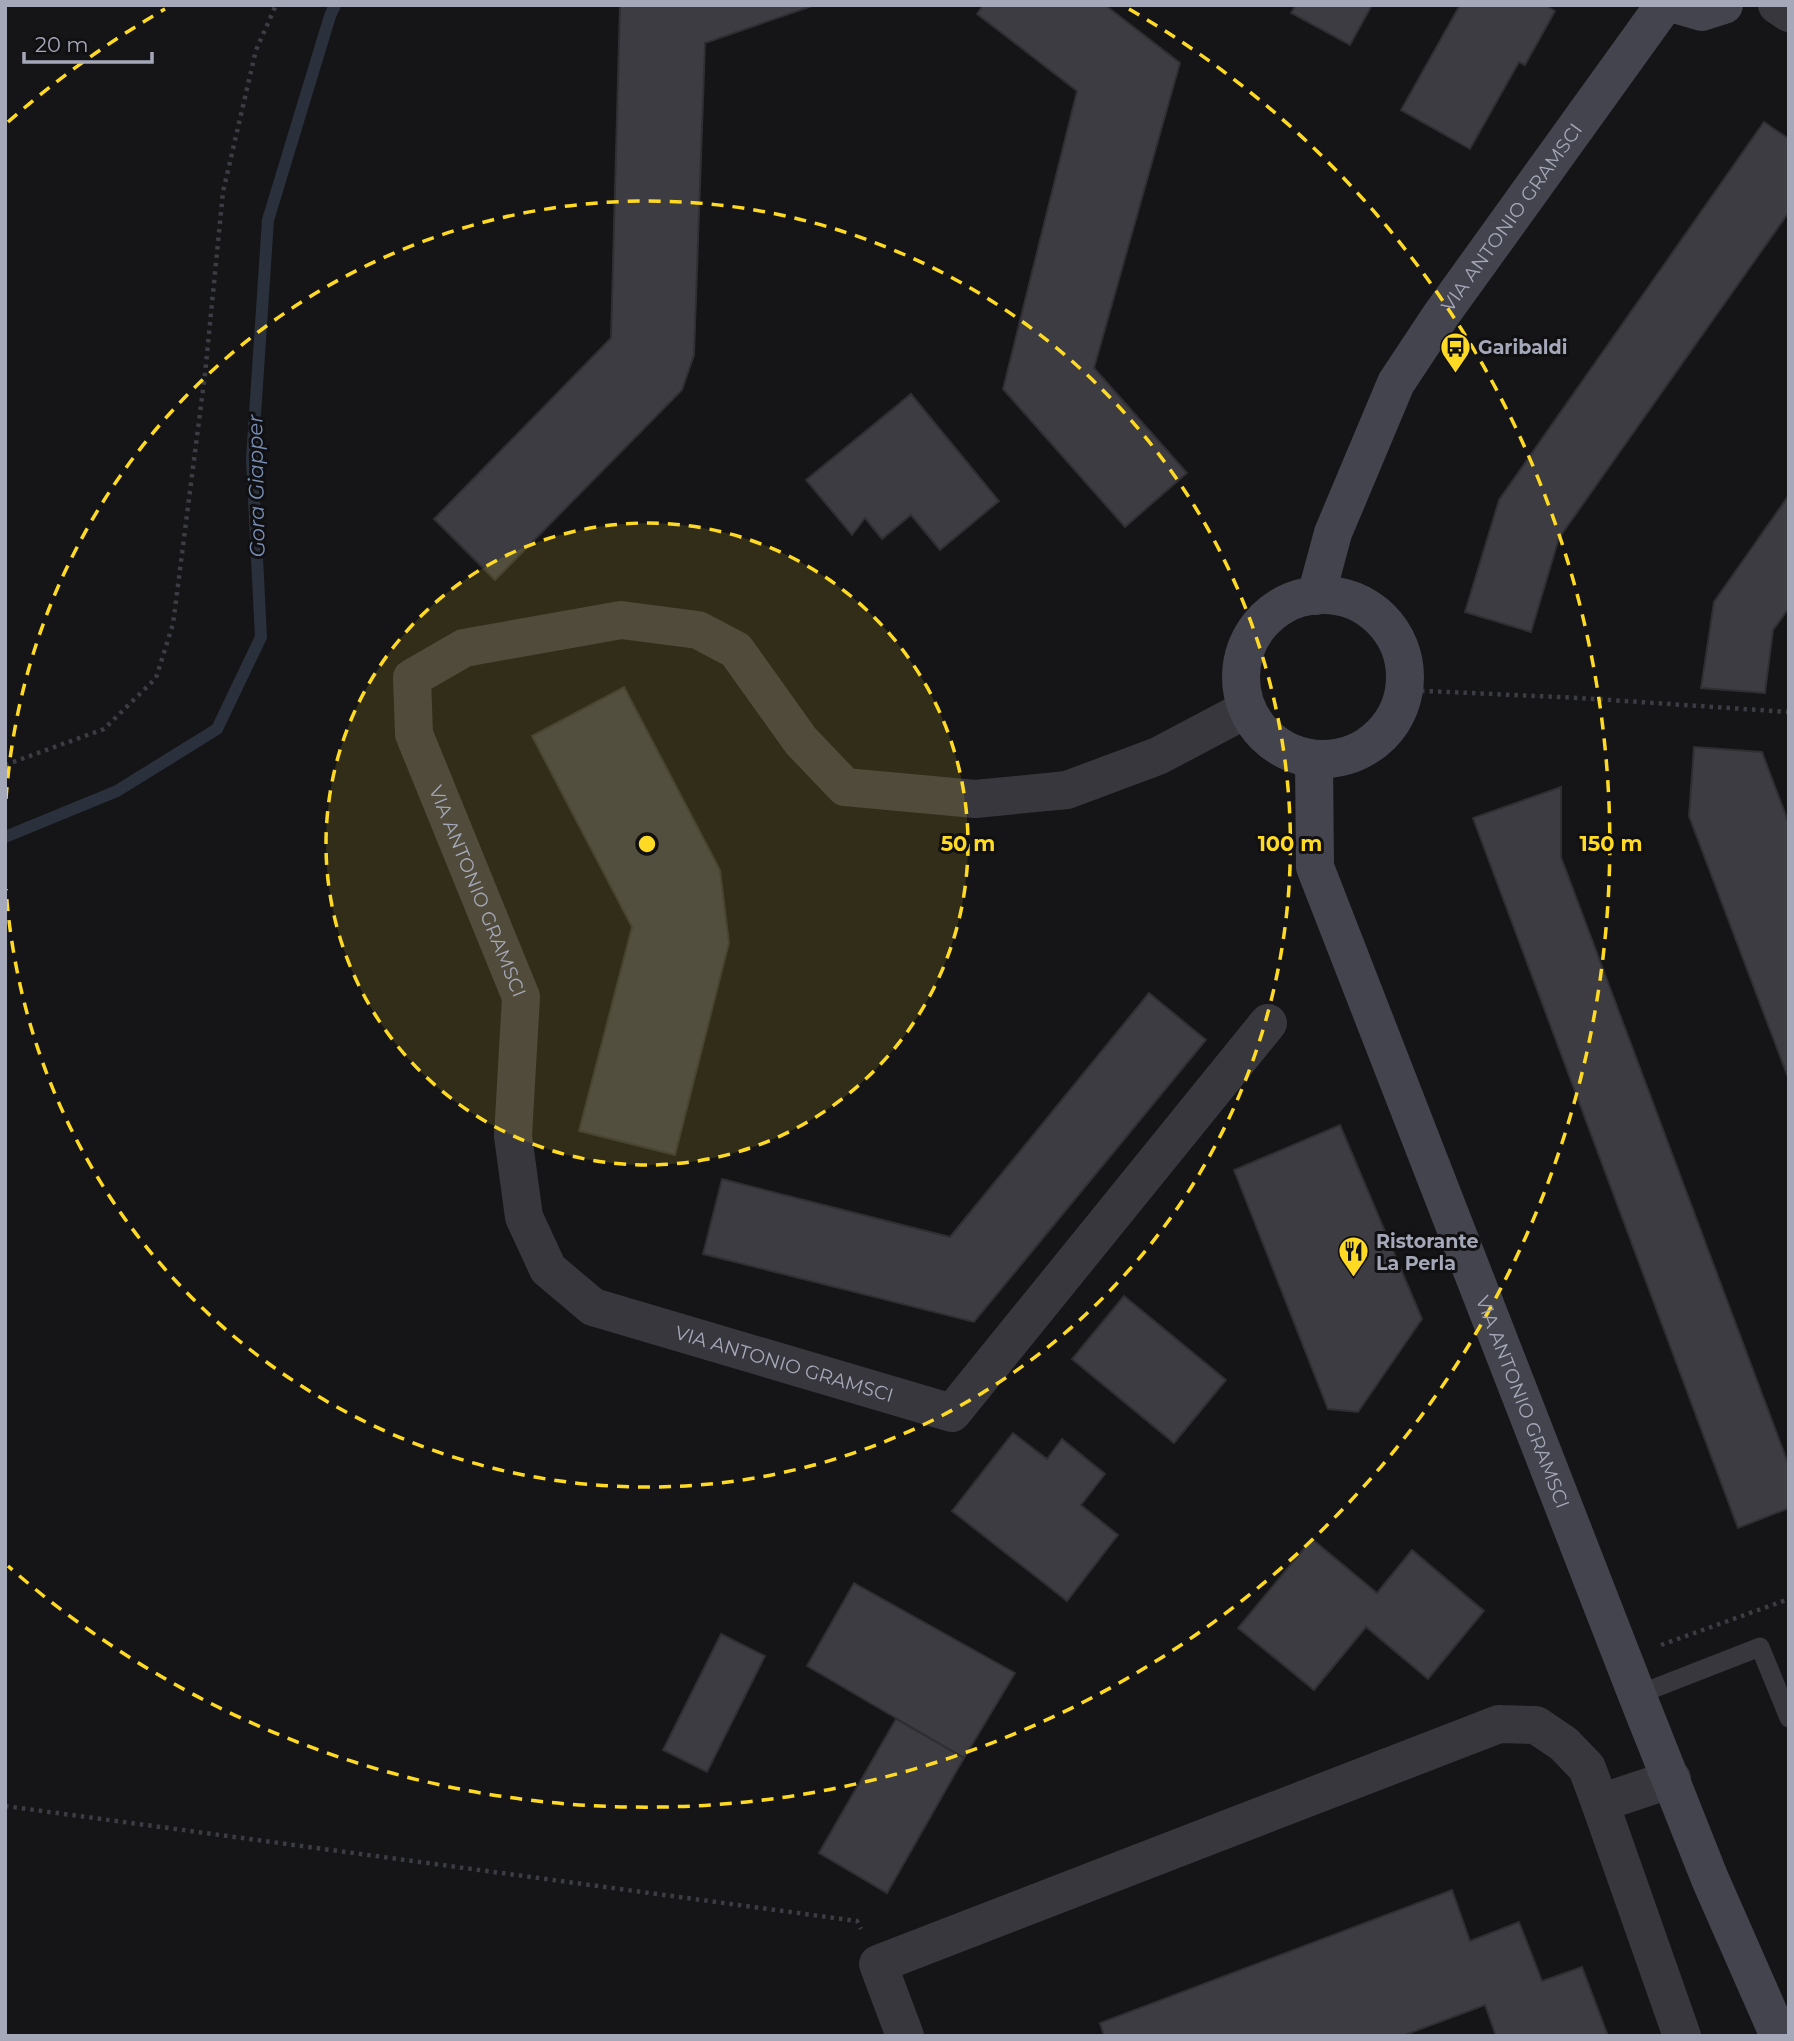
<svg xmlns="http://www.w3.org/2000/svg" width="1794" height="2041" viewBox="0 0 1794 2041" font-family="Montserrat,sans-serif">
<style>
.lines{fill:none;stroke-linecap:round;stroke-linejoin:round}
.stream{stroke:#2a313c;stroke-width:12}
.building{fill:#3c3c42;stroke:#2f2f33;stroke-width:2}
.path{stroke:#3b3c44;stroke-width:4.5;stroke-dasharray:3.5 5;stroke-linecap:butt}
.lane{stroke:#38373e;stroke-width:19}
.street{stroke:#38373e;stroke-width:38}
.secondary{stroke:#43444d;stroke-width:38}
.ring{fill:none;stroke:#ffda25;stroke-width:3.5;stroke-dasharray:12 9}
.labels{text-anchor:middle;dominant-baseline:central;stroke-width:6;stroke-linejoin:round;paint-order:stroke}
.street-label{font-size:19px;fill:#a5a8b9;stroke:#101012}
.poi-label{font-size:19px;font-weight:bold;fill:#a5a8b9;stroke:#101012;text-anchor:start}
.water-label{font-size:21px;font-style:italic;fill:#798fb7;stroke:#101012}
.centre{fill:#ffda25;stroke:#101012;stroke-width:3.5}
.ring-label{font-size:21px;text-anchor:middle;font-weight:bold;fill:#ffda25;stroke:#101012;stroke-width:6;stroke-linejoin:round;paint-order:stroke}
</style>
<rect width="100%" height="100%" fill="#151517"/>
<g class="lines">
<path class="stream" d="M5 837 117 791 217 729 261 637 252 459 268 220 330 16 335 5"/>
</g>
<g class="building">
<path d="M620 5H815L705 43 694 355 682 390 495 580 434 519 611 338Z"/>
<path d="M983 5H1105L1180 63 1094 368 1187 473 1125 527 1003 389 1077 91 977 14Z"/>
<path d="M1296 5H1372L1350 45 1291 13Z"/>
<path d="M1460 5H1545L1555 11 1525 65 1519 62 1470 149 1401 110Z"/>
<path d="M1764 122 1789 139V212L1559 538 1531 632 1465 612 1499 500Z"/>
<path d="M911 394 999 501 940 550 911 515 882 539 865 518 852 535 806 480Z"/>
<path d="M1789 495V608L1773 630 1765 693 1701 688 1714 602Z"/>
<path d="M624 687 720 870 729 943 675 1155 579 1131 632 927 532 736Z"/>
<path d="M1694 747 1762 752 1789 824V1080L1689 816Z"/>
<path d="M1561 787V857L1789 1466V1508L1738 1528 1473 818Z"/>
<path d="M1149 993 1206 1040 974 1322 703 1254 722 1179 950 1237Z"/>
<path d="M1340 1125 1422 1319 1358 1412 1328 1409 1234 1170Z"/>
<path d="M1124 1296 1226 1380 1174 1443 1072 1359Z"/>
<path d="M1013 1433 1047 1459 1062 1439 1105 1474 1081 1505 1118 1535 1067 1601 952 1511Z"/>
<path d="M1312 1539 1377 1593 1412 1550 1484 1611 1428 1679 1366 1627 1314 1690 1238 1628Z"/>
<path d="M854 1583 1015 1673 964 1758 807 1666Z"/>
<path d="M721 1634 765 1656 707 1772 663 1750Z"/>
<path d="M896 1719 964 1758 887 1893 819 1853Z"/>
<path d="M1452 1890 1470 1941 1519 1922 1542 1981 1582 1967 1608 2036H1496L1485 2005 1402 2036H1104L1100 2023Z"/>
</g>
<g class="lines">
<g class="path">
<path d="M1404 690 1580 698 1789 712"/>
<path d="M5 765 104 729 156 678 173 624 205 374 223 192 256 50 276 5"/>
<path d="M1661 1645 1789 1599"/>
<path d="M5 1806 857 1921 861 1929"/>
</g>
<path class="lane" d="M1637 1695 1760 1647 1789 1718"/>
<g class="street">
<path d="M1777 5 1789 13"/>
<path id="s1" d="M1247 709 1158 756 1067 790 975 799 845 787 801 741 736 650 698 630 621 620 464 648 412 678 414 734 521 997 513 1136 524 1217 548 1269 593 1307 952 1413 1268 1023"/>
<path d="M1600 1803 1682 2036"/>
<path d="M905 2036 878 1964 1499 1724 1536 1725 1564 1744 1587 1768 1600 1803 1672 1779"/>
</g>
<g class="secondary">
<path d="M1678 5 1702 12 1724 5"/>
<circle cx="1323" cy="677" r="82"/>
<path id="s2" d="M1316 596 1333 533 1396 383 1441 315 1664 5"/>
<path id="s3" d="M1314 759 1315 867 1637 1695 1710 1879 1779 2036"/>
</g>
</g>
<circle cx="647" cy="844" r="321" fill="#ffda25" fill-opacity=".12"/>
<g class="ring">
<circle cx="647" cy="844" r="321"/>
<path d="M6 799A643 643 0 1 1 6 889"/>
<path d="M8 122A964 964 0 0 1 165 9M1129 9A964 964 0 1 1 8 1566"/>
</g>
<defs>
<symbol id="bus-pin" viewBox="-11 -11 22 30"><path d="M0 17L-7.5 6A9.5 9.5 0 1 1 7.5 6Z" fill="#ffda25" stroke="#101012"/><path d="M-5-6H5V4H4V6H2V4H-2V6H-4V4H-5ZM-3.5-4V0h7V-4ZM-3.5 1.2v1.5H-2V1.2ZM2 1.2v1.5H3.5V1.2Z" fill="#111"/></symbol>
<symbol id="restaurant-pin" viewBox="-11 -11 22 30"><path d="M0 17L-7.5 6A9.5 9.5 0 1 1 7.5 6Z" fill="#ffda25" stroke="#101012"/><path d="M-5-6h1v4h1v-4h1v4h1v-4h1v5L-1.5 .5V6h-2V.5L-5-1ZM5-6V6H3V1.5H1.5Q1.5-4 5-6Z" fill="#111"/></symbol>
</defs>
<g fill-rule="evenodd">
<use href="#bus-pin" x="1438" y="330" width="35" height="47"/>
<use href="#restaurant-pin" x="1336" y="1234" width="35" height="47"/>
</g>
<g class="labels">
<g class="street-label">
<text stroke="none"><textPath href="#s2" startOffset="430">VIA ANTONIO GRAMSCI</textPath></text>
<text stroke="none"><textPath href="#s1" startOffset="1162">VIA ANTONIO GRAMSCI</textPath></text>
<text stroke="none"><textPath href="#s1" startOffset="1813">VIA ANTONIO GRAMSCI</textPath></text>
<text stroke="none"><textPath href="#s3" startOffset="682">VIA ANTONIO GRAMSCI</textPath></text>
</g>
<g class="poi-label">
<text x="1478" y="347">Garibaldi</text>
<text x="1376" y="1241">Ristorante<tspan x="1376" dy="22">La Perla</tspan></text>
</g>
<g class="water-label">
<text transform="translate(256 486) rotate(-91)">Gora Giapper</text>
</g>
</g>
<circle cx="647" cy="844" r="10" class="centre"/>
<g class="ring-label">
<text x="968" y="851">50 m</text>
<text x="1290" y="851">100 m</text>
<text x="1611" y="851">150 m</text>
</g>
<rect width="1794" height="2041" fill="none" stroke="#a5a8b9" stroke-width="14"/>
<path d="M24 52v10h128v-10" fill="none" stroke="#a5a8b9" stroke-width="3.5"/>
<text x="35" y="52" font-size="21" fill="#a5a8b9" stroke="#101012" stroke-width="5" paint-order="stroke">20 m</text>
</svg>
